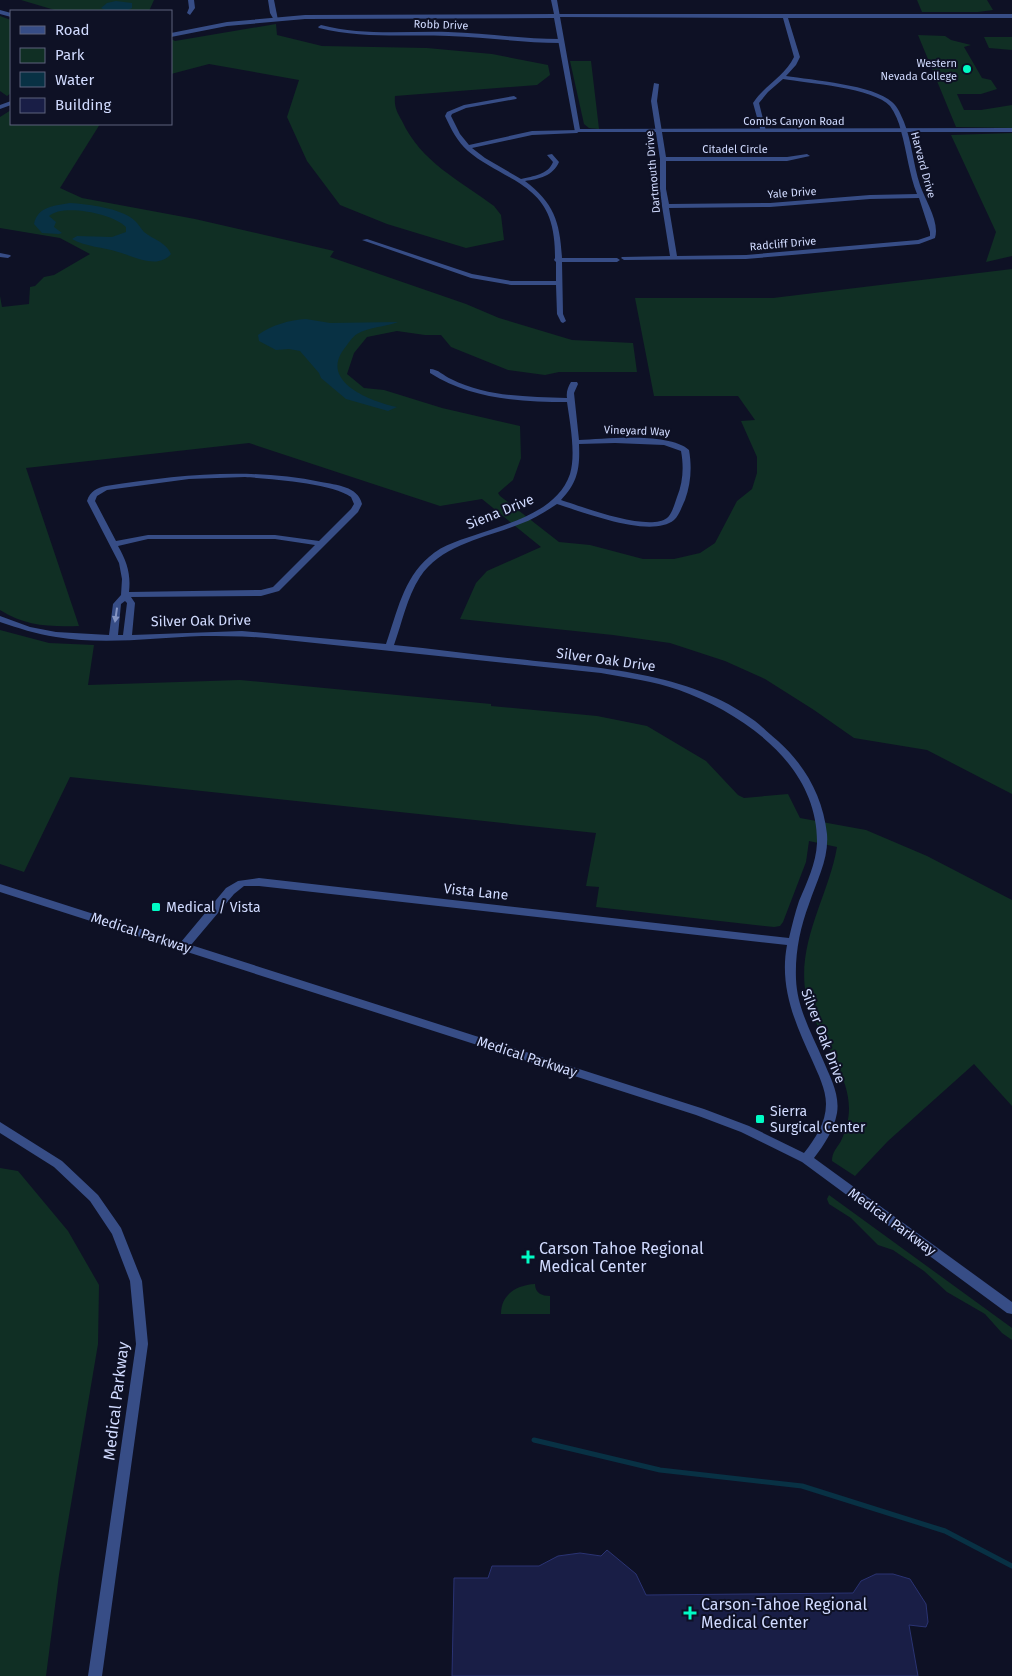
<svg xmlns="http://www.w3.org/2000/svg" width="1012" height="1676" viewBox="0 0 1012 1676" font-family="'Fira Sans',sans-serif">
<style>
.green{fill:#102f24}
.water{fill:#083144}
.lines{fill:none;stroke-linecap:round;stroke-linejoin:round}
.stream{stroke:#083144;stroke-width:5}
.building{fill:#191e46;stroke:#2a3373}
.minor{fill:#374d86;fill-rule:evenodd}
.tertiary{fill:#374d86;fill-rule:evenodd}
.oneway{fill:#8494c2}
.poi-dot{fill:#00fcc5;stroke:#0e1125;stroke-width:2}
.labels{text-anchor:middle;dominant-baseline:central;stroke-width:4;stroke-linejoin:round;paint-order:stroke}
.far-street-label{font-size:11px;fill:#d1dbff;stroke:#0e1125}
.far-poi-label{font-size:11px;fill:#d1dbff;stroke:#0e1125;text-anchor:end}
.street-label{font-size:14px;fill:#d1dbff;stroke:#0e1125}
.poi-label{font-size:14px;fill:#d1dbff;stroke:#0e1125;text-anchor:start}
.near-poi-label{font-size:16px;fill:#d1dbff;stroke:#0e1125;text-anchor:start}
.near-street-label{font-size:16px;fill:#d1dbff;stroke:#0e1125}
</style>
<rect width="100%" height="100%" fill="#0e1125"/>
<g class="green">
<path d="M21 0H154L149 11H58Z"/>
<path d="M917 0H987L993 10 978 12H922Z"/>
<path d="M0 16 11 20V93L7 96 0 91V47L10 42 0 47Z"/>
<path d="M276 24 277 35 322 46 427 48 492 54 548 65 550 75 537 85 395 96C394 107 397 112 402 121 421 162 459 180 494 206L501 215 504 240 466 248 387 224 340 205 307 161 287 117 299 80 209 64 171 74V39L175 41Z"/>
<path d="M918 35 945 36 951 40 971 45 964 47 982 78 991 80 997 89 981 94H957L964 110H981L1012 105V128L956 127Z"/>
<path d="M984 37H1012V50L989 48Z"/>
<path d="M570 61H591L599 129 589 128 584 124Z"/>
<path d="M11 110V124H100L60 188 82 198 195 219 334 251 330 257 466 304 499 318 572 340 633 343 637 372H559L545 375 508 370 451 347 441 335H425L397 331 367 337 354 353 347 374 364 388 384 390 442 408 520 426 521 458 513 480 498 493 500 496 559 542 590 545 643 559H674L700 553 715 543 737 501 752 489 757 473V457L741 421 755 420 738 396H654L635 298H773L1012 269V794L927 750 854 738 814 710 765 679 725 661 670 643 613 635 460 619 476 583 487 571 541 547 482 499 440 506 249 443 26 468 79 626C50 627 25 626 0 610V296L2 307 29 304 30 287 35 286 44 277 54 275 90 254 60 238 0 228V117Z"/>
<path d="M1012 133V256L986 262 996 232 951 135Z"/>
<path d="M0 630 49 643 94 645 88 685 240 680 491 704V706L597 716 647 726 706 761 738 795 744 798 788 794 800 818 866 830 927 856 1012 900V1106L974 1064 888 1141 855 1176 832 1161C832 1152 837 1148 841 1141 846 1130 849 1120 849 1108 849 1071 814 1031 806 995 796 943 829 895 837 847L809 841 806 862 783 922 780 926 774 927 596 907 599 887 586 886 596 833 70 777 24 872 0 864Z"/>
<path d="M0 1168 18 1171 68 1231 99 1285 98 1344 59 1575 46 1676H0Z"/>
<path d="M829 1195 1012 1328V1340L1002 1333 985 1314 947 1292 924 1271 893 1250 878 1245 851 1218 829 1204 827 1199Z"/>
<path d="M535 1284C535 1293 542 1296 550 1296V1314H501C501 1294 517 1285 535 1284Z"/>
</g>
<g class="water">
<path d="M116 1 132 3V8C124 13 109 13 101 8L107 3Z"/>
<path d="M70 203C88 204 120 208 134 220 138 223 141 229 144 232 154 240 166 242 171 254 158 270 133 256 118 252 103 247 86 247 72 239L77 236 112 237 126 232V227C114 214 63 203 49 216L56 222 54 227 62 233 59 234 42 233 34 224C38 206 54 206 70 203Z"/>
<path d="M306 319 330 323 398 322C385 327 368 327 357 334 352 337 348 344 344 349 319 382 372 402 397 407L388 411 346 399 321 378 319 373 300 351 289 349 276 350 259 341 258 335C271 325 290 320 306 319Z"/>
</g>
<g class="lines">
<path class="stream" d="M534 1440 660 1470 802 1486 945 1531 1012 1566"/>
</g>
<path class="building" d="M607 1550 636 1574 646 1595 853 1593 861 1581 876 1574H893L910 1579 926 1604 928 1622 926 1627 909 1625 918 1676H452L454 1578H488L492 1566H539L558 1556 580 1553 601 1556Z"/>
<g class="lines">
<g class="minor">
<path d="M188 0H194L195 8 190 15 187 13 189 8Z"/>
<path d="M268 0H274L278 20H274L270 13Z"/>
<path d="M556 14H1012V18H788L800 57 796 65 786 76C812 80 874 85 892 102 898 107 901 115 904 122 912 142 913 164 920 185 925 200 940 222 935 238L919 244 746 259 624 260 621 258 622 257 670 256 662 206 660 189V159L651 101 654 83 659 84 657 101 666 157H787L807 154 810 156 787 161H666V189L669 204 770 203 870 195 917 194C909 174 907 152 901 131 899 122 895 113 890 106 874 88 807 83 783 79L768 92 759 103 766 131 761 132 753 103C765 85 785 76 794 57L783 18 554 17V15ZM919 198 930 232V236L918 240 746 255 677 256 669 208 770 207 870 199Z"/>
<path d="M321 25C363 36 405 31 448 32 485 33 522 39 560 39L563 41 560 43C523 43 486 37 449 36 405 34 362 39 319 28L318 27Z"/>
<path d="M514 96 517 98 516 99 466 108 452 114 451 116 460 134 469 145 532 131 579 130 580 131 577 133 532 135 472 148 485 158 521 179C533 176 548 175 553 162L547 155 552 154 559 162C553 176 539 179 525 181 554 203 560 222 562 258H617L620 260 617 262H562L563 314 566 321 563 323 561 322 557 314 556 285H511L471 278 362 240 367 239 472 274 511 281H556V262L554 260 555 258C555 245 554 230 549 217 536 182 494 174 468 151 457 141 451 129 445 116L447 112 464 105Z"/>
<path d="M0 253 10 255 11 256 8 258 0 257Z"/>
<path d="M430 369C438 369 444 376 451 379 461 384 470 387 481 390 509 397 538 397 567 398 566 392 568 387 571 382H577L578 384 574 393 579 440C605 439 669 432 689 450 692 467 691 483 685 500 682 506 679 516 674 520 651 539 583 512 557 504 545 512 534 519 520 524 486 538 442 544 420 577 407 597 402 623 394 645 435 649 476 655 518 659 598 668 688 671 755 721 763 727 770 735 778 741 805 765 823 797 827 834 829 859 817 880 809 904 800 928 795 953 796 979 797 1008 812 1034 823 1060 830 1077 840 1094 837 1113 834 1130 824 1145 814 1158L1012 1302V1314L1007 1313 802 1162 741 1132 696 1115 0 892V884L181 942 226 888 238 881 259 878 789 938C792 925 795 913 799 901 807 882 816 864 817 843 818 765 744 714 679 690 654 681 627 678 601 673L267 638C245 636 223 636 202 636 153 638 104 645 56 637 36 634 18 628 0 622V616L30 627 56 632 109 635 113 604 121 595 122 579 119 563 87 501C90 491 97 488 106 486 178 475 249 467 321 482 336 485 358 486 362 504L358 512 279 591 261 596 131 597 135 603 132 635 242 631 386 644C397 613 403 579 429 557 443 544 464 539 481 533 513 522 558 510 570 474 576 454 570 423 567 402 520 402 471 399 430 373ZM615 443 664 445 681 451C684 467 683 482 677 497 675 503 672 514 667 518 648 532 583 507 561 500 578 482 580 468 579 444ZM245 477C270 479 332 483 351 497L354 504 351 509 319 541 275 535H148L116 541 95 501 97 496 107 490 189 479ZM148 539H275L315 545 273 587 261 590 129 592C131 574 127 562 118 546ZM125 601 127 603 123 635H118L121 604ZM244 886H259L787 945C779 987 795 1023 812 1060 818 1074 826 1089 826 1104 826 1123 815 1139 804 1153L749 1126 704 1109 191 945 234 894Z"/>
<path d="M0 1122 62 1161 98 1195 121 1228 142 1281 148 1344 102 1676H88L136 1344 130 1281 112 1234 90 1201 54 1167 0 1133Z"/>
</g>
<g class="tertiary">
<path d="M551 0H557L580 129 1012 128V132H575L554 18 305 19 227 26 171 37V33L227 22 305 15 554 14Z"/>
<path d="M0 10 11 13V17L0 14Z"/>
<path d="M11 101V105L0 109V105Z"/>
</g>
</g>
<defs><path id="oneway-solid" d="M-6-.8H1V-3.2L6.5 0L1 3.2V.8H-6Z" transform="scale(1.25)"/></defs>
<use class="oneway" href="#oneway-solid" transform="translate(116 615) rotate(98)"/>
<g class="poi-dot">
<circle cx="967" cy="69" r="5"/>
<rect x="151" y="902" width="10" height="10" rx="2.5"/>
<rect x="755" y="1114" width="10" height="10" rx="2.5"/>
<path d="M525.5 1249.5h5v5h5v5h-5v5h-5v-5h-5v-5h5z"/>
<path d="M687.5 1605.5h5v5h5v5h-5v5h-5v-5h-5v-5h5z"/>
</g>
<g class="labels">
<g class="far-street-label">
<text transform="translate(441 25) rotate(2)">Robb Drive</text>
<text x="794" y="121">Combs Canyon Road</text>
<text x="735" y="149">Citadel Circle</text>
<text transform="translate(923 165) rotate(75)">Harvard Drive</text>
<text transform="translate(653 172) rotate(-95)">Dartmouth Drive</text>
<text transform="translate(792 193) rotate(-4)">Yale Drive</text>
<text transform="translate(783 244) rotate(-5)">Radcliff Drive</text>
<text transform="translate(637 431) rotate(2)">Vineyard Way</text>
</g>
<g class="far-poi-label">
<text x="957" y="63">Western<tspan x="957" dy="13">Nevada College</tspan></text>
</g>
<g class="street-label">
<text transform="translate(500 512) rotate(-22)">Siena Drive</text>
<text transform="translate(201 621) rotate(-1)">Silver Oak Drive</text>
<text transform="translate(606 660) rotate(8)">Silver Oak Drive</text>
<text transform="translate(476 892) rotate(6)">Vista Lane</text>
<text transform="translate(141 933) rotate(18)">Medical Parkway</text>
<text transform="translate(823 1036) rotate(69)">Silver Oak Drive</text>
<text transform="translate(527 1057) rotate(18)">Medical Parkway</text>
<text transform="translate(892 1222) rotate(36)">Medical Parkway</text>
</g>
<g class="poi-label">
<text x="166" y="907">Medical / Vista</text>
<text x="770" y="1111">Sierra<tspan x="770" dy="16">Surgical Center</tspan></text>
</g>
<g class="near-poi-label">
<text x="539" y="1248">Carson Tahoe Regional<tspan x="539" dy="18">Medical Center</tspan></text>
<text x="701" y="1604">Carson-Tahoe Regional<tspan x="701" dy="18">Medical Center</tspan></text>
</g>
<g class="near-street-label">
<text transform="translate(116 1401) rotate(-83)">Medical Parkway</text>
</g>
</g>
<rect x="10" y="10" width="162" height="115" fill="#0e1125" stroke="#5c627c"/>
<rect x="20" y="26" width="25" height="8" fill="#374d86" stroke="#5c627c"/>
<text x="55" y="35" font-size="15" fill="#d1dbff">Road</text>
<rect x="20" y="48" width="25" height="15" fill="#102f24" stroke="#5c627c"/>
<text x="55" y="60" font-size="15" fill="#d1dbff">Park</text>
<rect x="20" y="72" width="25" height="15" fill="#083144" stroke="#5c627c"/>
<text x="55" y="85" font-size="15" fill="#d1dbff">Water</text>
<rect x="20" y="98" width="25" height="15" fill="#191e46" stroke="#5c627c"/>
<text x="55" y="110" font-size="15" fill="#d1dbff">Building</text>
</svg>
